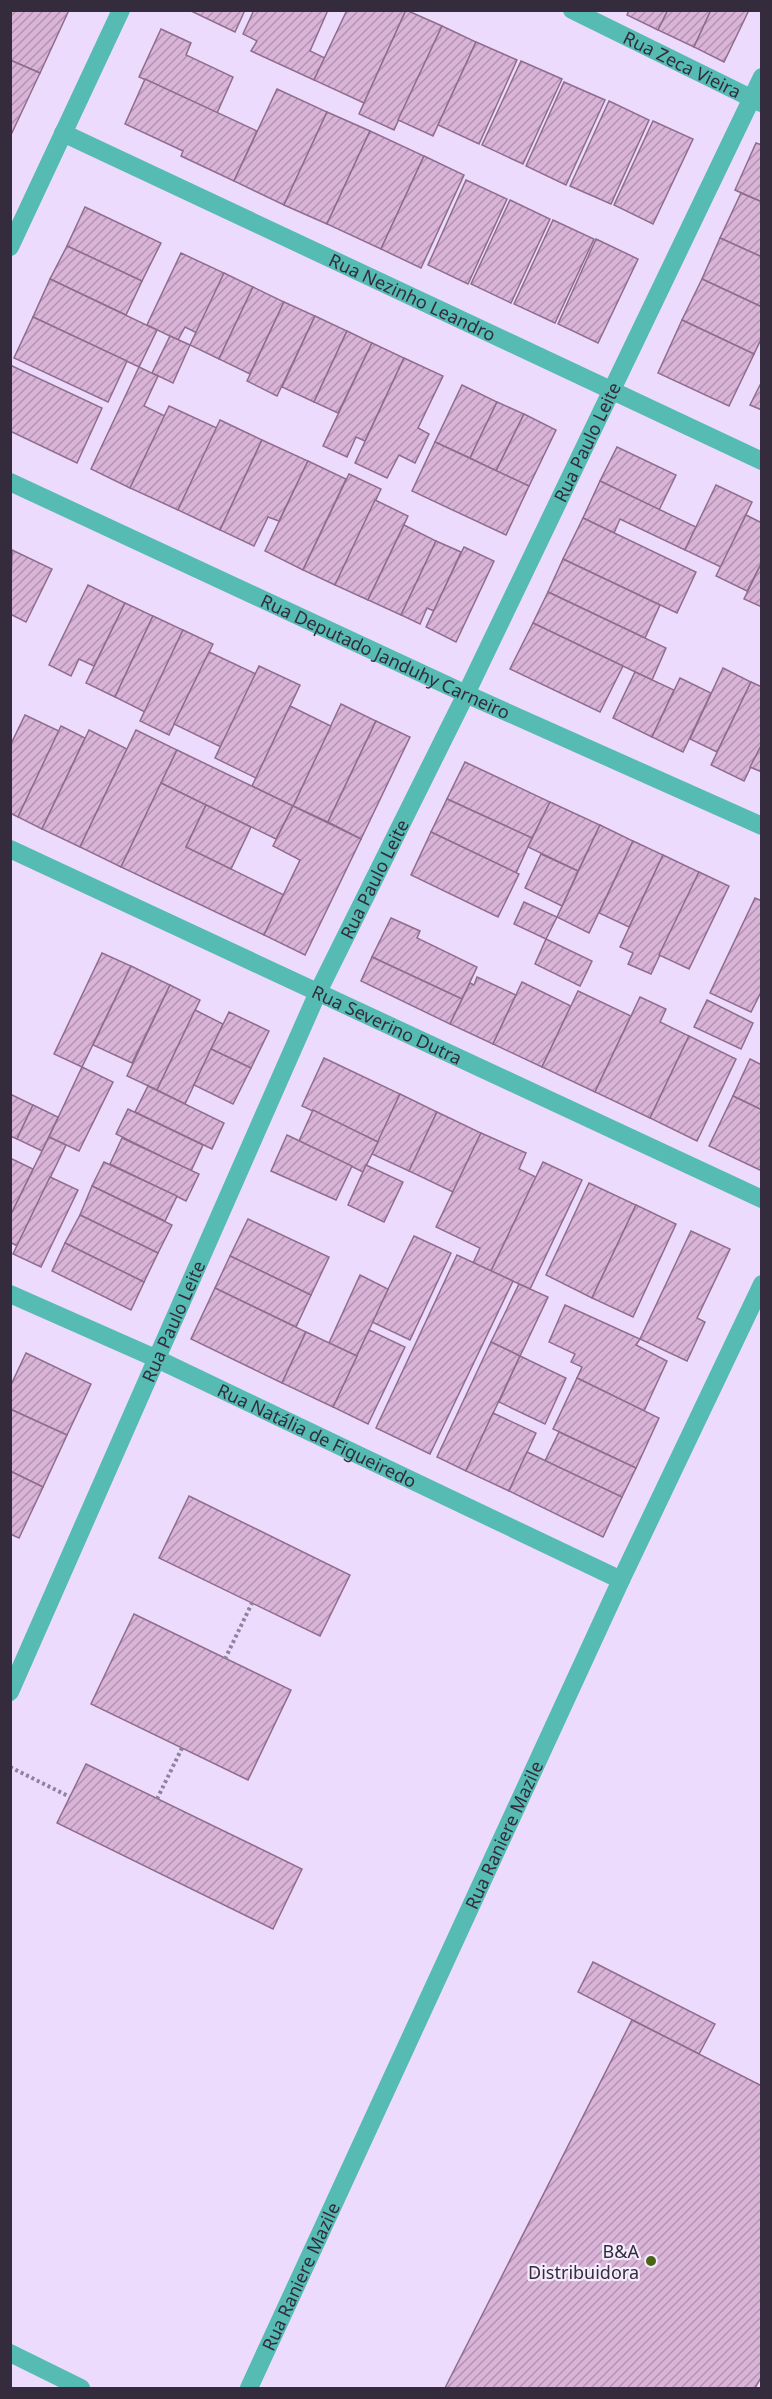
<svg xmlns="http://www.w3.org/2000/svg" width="772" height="2399" viewBox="0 0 772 2399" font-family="'Noto Sans',sans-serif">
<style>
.building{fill:url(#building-hatch);stroke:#8f6d8e;stroke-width:1.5}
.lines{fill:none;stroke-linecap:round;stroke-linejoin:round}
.path{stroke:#8f829c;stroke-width:4;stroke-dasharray:3 3;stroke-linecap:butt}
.minor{stroke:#56bbb3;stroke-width:18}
.poi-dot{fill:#486518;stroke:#f5ecfe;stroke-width:2}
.labels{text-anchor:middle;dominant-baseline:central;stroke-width:4.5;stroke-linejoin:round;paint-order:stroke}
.street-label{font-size:18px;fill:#342c3d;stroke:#f5ecfe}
.poi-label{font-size:18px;fill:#342c3d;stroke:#f5ecfe;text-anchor:end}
</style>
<defs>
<pattern id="building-hatch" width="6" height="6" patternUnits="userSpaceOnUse" patternTransform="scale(1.5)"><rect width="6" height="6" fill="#dab4d8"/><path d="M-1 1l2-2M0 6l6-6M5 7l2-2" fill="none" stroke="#b293b0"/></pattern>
</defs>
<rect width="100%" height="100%" fill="#eddbfe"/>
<g class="building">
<path d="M10 10H69L40 73 10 60Z"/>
<path d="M189 10H245L235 32Z"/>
<path d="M254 10H328L310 51 325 58 314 80 251 51 257 41 243 34Z"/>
<path d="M347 10H406L364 103 314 80Z"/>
<path d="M406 10 442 26 394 130 359 114Z"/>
<path d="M629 10H668L658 30 627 15Z"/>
<path d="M668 10H711L694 47 658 30Z"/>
<path d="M711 10H749L724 62 694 47Z"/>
<path d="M442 26 476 42 433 136 398 120Z"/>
<path d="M161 29 191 43 186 55 233 77 217 113 139 77Z"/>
<path d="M476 42 517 60 479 144 438 125Z"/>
<path d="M10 60 40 73 10 137Z"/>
<path d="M521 61 562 79 523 164 482 145Z"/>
<path d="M145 79 257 131 234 181 181 156 183 151 125 124Z"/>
<path d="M564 82 605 100 566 185 526 166Z"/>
<path d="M277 89 327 112 284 205 234 181Z"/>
<path d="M609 101 649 120 611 204 570 186Z"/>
<path d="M327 112 370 131 327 224 284 205Z"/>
<path d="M653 121 693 139 653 224 614 205Z"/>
<path d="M370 131 424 156 381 249 327 224Z"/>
<path d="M756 143 762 145V202L735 190Z"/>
<path d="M424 156 464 175 421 268 381 249Z"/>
<path d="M466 180 507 199 468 284 428 265Z"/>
<path d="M741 193 762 202V257L720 238Z"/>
<path d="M510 200 550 219 511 303 471 284Z"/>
<path d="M85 207 161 243 142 281 67 246Z"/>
<path d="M553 220 594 239 555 323 514 304Z"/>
<path d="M720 238 762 257V307L702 279Z"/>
<path d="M596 239 638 259 598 343 558 324Z"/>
<path d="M67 246 142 281 126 315 50 279Z"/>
<path d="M181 253 224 273 197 333 185 327 178 340 147 325Z"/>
<path d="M224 273 253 287 219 359 190 345Z"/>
<path d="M50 279 157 330 139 367 33 317Z"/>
<path d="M702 279 762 307V337L754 354 682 320Z"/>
<path d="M253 287 284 302 250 374 219 359Z"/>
<path d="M284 302 315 316 277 396 247 381Z"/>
<path d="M315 316 347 331 314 402 282 387Z"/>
<path d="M33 317 127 361 108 402 14 358Z"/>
<path d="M682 320 754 354 729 406 658 373Z"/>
<path d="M347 331 372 343 338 413 314 402Z"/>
<path d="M170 336 190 345 173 383 152 373Z"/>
<path d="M372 343 404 358 365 441 356 437 347 457 323 446Z"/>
<path d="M404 358 443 376 418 428 429 434 415 463 399 455 387 478 355 463Z"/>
<path d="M10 365 102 408 77 463 10 431Z"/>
<path d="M139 367 158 376 144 406 165 416 130 488 91 469Z"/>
<path d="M762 381V410L750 405Z"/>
<path d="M462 385 497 402 470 458 435 442Z"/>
<path d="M497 402 524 414 496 471 470 458Z"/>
<path d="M169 406 217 428 178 510 130 488Z"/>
<path d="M524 414 556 430 529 486 496 471Z"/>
<path d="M220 420 262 440 220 530 178 510Z"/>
<path d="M262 440 308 461 279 521 268 517 254 546 220 530Z"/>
<path d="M435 442 529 486 506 535 412 491Z"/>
<path d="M617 447 676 475 659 510 600 481Z"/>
<path d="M308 461 346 479 303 570 265 551Z"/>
<path d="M349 474 381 489 335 585 303 570Z"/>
<path d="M600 481 696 527 685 550 620 519 614 533 583 518Z"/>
<path d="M716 485 752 502 721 567 685 550Z"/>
<path d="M375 500 408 516 368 600 335 585Z"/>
<path d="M746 515 762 523V562L747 591 716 576Z"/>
<path d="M583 518 696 572 677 613 563 559Z"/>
<path d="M404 525 436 541 401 615 368 600Z"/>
<path d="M436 541 461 552 434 611 427 608 420 624 401 615Z"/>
<path d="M464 547 494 561 456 642 426 627Z"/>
<path d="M12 550 52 569 26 622 10 614Z"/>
<path d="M563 559 660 605 645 638 548 592Z"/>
<path d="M762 562V607L744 599Z"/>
<path d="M88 585 125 603 94 666 79 659 71 676 49 665Z"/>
<path d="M548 592 666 648 652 680 533 623Z"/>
<path d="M125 603 153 616 115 697 86 683Z"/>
<path d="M153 616 183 630 145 712 115 697Z"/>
<path d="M533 623 623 666 600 712 510 669Z"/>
<path d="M183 630 213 644 169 735 140 721Z"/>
<path d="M209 652 256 674 221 747 174 724Z"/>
<path d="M259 666 300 685 256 778 215 758Z"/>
<path d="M723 668 751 682 717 752 690 739Z"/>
<path d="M635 672 674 690 652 737 613 718Z"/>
<path d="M680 678 711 693 683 752 652 737Z"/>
<path d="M751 682 762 687V744L744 781 711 765Z"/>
<path d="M341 704 376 721 328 822 293 806Z"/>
<path d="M290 706 331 726 293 806 252 786Z"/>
<path d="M25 715 59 731 18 817 10 813V746Z"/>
<path d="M376 721 410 737 361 839 328 822Z"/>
<path d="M61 726 85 738 42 829 18 817Z"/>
<path d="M89 730 127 749 80 847 42 829Z"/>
<path d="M136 730 177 750 121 867 80 847Z"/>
<path d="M762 744V772L750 767Z"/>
<path d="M177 750 293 806 276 839 161 783Z"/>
<path d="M465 762 550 802 532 838 447 799Z"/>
<path d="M161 783 206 805 186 847 284 895 264 935 121 867Z"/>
<path d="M447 799 532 838 516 873 431 832Z"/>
<path d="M550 802 600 825 578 871 528 847Z"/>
<path d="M206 805 251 827 231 869 186 847Z"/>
<path d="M293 806 361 839 305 955 264 935 300 860 273 846Z"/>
<path d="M600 825 633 841 589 933 557 917Z"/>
<path d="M431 832 519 874 498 917 411 875Z"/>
<path d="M633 841 663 855 629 927 599 913Z"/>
<path d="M541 854 578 871 562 906 525 888Z"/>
<path d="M663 855 699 872 651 974 628 964 633 953 620 947Z"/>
<path d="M699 872 729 886 689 969 659 955Z"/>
<path d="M755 898 762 901V990L751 1012 710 993Z"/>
<path d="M524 902 557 917 546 939 514 924Z"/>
<path d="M391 918 420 931 417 938 477 967 462 999 372 957Z"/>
<path d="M546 939 592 961 580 986 535 964Z"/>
<path d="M102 953 131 966 82 1067 54 1054Z"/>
<path d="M372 957 462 999 450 1024 361 981Z"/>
<path d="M131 966 170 985 132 1063 93 1045Z"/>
<path d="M477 977 516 995 493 1044 450 1024 470 983 474 985Z"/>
<path d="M522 982 571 1006 542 1067 493 1044Z"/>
<path d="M170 985 200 1000 157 1090 127 1076Z"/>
<path d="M578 991 631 1016 595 1092 542 1067Z"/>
<path d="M640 997 666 1009 660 1022 689 1036 650 1118 595 1092Z"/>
<path d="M707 1000 753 1023 741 1049 694 1027Z"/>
<path d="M195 1010 223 1024 185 1104 157 1090Z"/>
<path d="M229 1012 269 1031 251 1068 211 1049Z"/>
<path d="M689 1036 736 1059 697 1141 650 1118Z"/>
<path d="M211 1049 251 1068 233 1104 194 1085Z"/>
<path d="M324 1058 400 1094 378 1142 302 1106Z"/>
<path d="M750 1059 762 1065V1110L733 1096Z"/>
<path d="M82 1067 113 1082 79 1151 49 1137Z"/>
<path d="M148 1086 224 1123 212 1149 135 1112Z"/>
<path d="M10 1094 33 1105 17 1139 10 1136Z"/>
<path d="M400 1094 437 1112 409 1171 372 1154Z"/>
<path d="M733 1096 762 1110V1171L709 1146Z"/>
<path d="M33 1105 58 1117 42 1151 17 1139Z"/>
<path d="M128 1109 203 1145 191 1171 116 1134Z"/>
<path d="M313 1110 378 1142 363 1172 299 1141Z"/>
<path d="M437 1112 481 1133 453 1192 409 1171Z"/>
<path d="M481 1133 526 1153 519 1169 536 1177 491 1271 473 1263 480 1248 436 1227Z"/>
<path d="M287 1135 352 1166 336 1200 271 1171Z"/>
<path d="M49 1137 66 1145 17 1246 10 1242V1216Z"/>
<path d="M122 1138 199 1174 186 1201 110 1164Z"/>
<path d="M10 1158 33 1169 10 1216Z"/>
<path d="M104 1162 177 1196 165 1221 92 1186Z"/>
<path d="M543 1162 582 1180 530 1289 491 1271Z"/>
<path d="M366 1165 403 1182 384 1222 348 1205Z"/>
<path d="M50 1177 78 1190 41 1267 13 1254Z"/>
<path d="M589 1183 636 1205 592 1298 546 1275Z"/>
<path d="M92 1186 172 1225 158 1253 80 1215Z"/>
<path d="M636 1205 676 1224 633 1317 592 1298Z"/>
<path d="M80 1215 158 1253 144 1282 65 1243Z"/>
<path d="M248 1219 329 1257 311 1295 230 1256Z"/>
<path d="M691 1231 730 1249 697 1318 705 1322 687 1361 640 1339Z"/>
<path d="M414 1236 451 1253 410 1340 372 1322Z"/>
<path d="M65 1243 144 1282 131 1310 52 1271Z"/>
<path d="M457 1255 513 1281 430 1454 376 1428Z"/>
<path d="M230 1256 311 1295 296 1327 215 1288Z"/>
<path d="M360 1275 388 1289 357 1356 329 1343Z"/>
<path d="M519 1284 548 1297 520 1356 491 1342Z"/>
<path d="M215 1288 306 1332 282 1383 191 1339Z"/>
<path d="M565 1305 640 1339 636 1345 667 1361 644 1411 577 1378 582 1367 571 1362 575 1354 549 1342Z"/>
<path d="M369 1330 405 1347 368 1424 333 1407Z"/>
<path d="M306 1332 357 1356 333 1407 282 1383Z"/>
<path d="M491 1342 520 1356 466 1471 437 1457Z"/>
<path d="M26 1353 91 1384 67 1435 10 1409V1387Z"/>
<path d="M520 1356 566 1378 545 1424 499 1402Z"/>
<path d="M577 1378 659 1418 636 1468 553 1429Z"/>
<path d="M10 1409 67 1435 43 1487 10 1471Z"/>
<path d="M493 1413 536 1433 509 1491 466 1471Z"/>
<path d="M559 1432 636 1468 622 1497 545 1461Z"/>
<path d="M527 1452 622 1497 603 1537 509 1491Z"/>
<path d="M10 1471 43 1487 19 1538 10 1534Z"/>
<path d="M189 1496 350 1575 320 1636 159 1558Z"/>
<path d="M134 1614 291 1690 248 1780 91 1704Z"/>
<path d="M86 1764 302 1869 273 1929 57 1823Z"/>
<path d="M593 1962 715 2024 699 2054 578 1992Z"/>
<path d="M632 2020 762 2086V2376L755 2388H445Z"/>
</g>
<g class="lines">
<g class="path">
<path d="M225 1659 252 1603"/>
<path d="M10 1767 70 1797"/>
<path d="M157 1799 182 1748"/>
</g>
<g class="minor">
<path id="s1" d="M572 10 761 103"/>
<path id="s2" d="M63 133 762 461"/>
<path d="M10 247 121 10"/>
<path id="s3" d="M10 482 466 694 762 826"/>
<path id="s4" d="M10 849 762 1199"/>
<path id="s5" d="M10 1294 155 1358 621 1580"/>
<path id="s6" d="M10 1692 318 992 466 694 762 77"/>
<path d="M10 2353 81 2388"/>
<path id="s7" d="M249 2388 621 1580 762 1284"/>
</g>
</g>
<circle class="poi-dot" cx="651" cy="2261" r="6"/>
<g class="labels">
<g class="street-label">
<text stroke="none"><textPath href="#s1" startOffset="123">Rua Zeca Vieira</textPath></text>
<text stroke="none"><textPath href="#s2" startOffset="386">Rua Nezinho Leandro</textPath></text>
<text stroke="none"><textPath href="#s6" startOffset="1377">Rua Paulo Leite</textPath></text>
<text stroke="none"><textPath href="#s3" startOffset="414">Rua Deputado Janduhy Carneiro</textPath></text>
<text stroke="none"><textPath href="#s6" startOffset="891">Rua Paulo Leite</textPath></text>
<text stroke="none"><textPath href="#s4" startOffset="416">Rua Severino Dutra</textPath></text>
<text stroke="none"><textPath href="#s6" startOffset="405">Rua Paulo Leite</textPath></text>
<text stroke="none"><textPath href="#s5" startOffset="338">Rua Natália de Figueiredo</textPath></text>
<text stroke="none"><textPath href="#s7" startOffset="609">Rua Raniere Mazile</textPath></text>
<text stroke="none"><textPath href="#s7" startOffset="123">Rua Raniere Mazile</textPath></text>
</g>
<g class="poi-label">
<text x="639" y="2251">B&amp;A<tspan x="639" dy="21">Distribuidora</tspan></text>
</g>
</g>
<rect width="772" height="2399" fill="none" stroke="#342c3d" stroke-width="24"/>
</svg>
